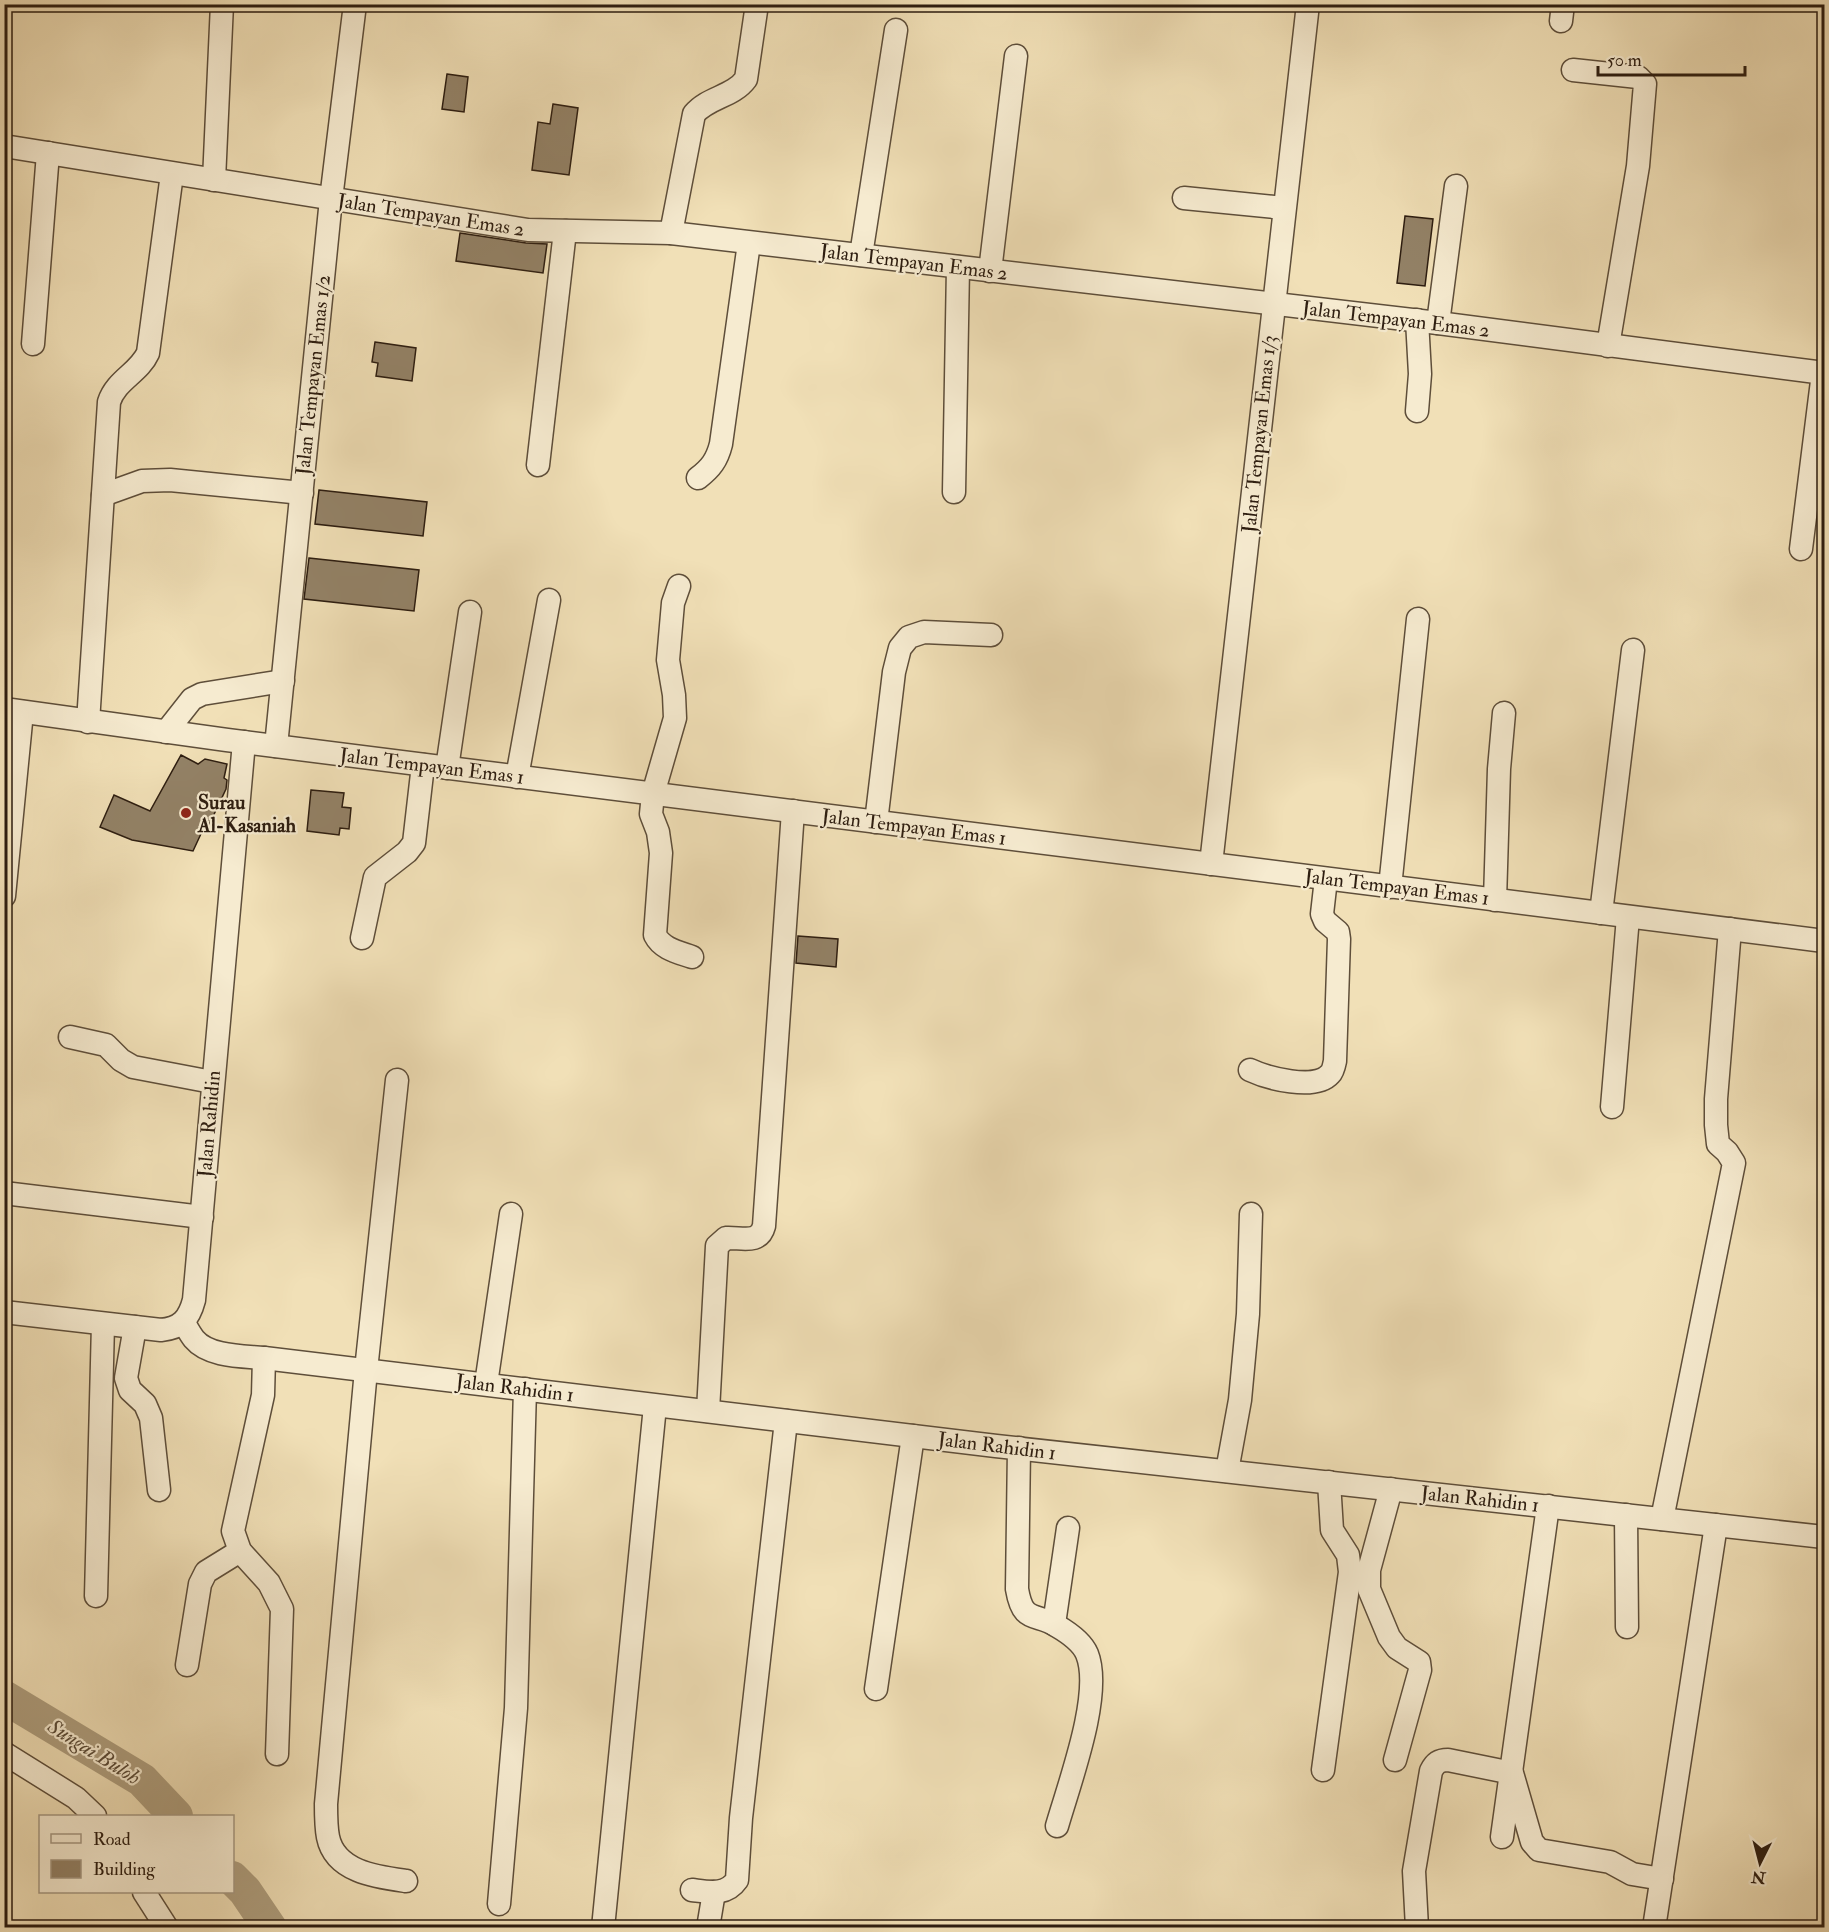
<svg xmlns="http://www.w3.org/2000/svg" width="1829" height="1932" viewBox="0 0 1829 1932" font-family="'IM FELL Double Pica',serif">
<style>
.lines{fill:none;stroke-linecap:round;stroke-linejoin:round}
.river{stroke:#ae9e7e;stroke-width:34}
.building{fill:#938267;stroke:#2d1d10;stroke-width:1.5}
.minor-casing{stroke:#5e4e3a;stroke-width:25}
.minor{stroke:#f6ebd0;stroke-width:22}
.poi-dot{fill:#8f2418;stroke:#f6ebd0;stroke-width:2}
.labels{text-anchor:middle;dominant-baseline:central;stroke-width:4.5;stroke-linejoin:round;paint-order:stroke}
.street-label{font-size:20px;fill:#2d1d10;stroke:#f6ebd0}
.poi-label{font-size:20px;font-weight:bold;fill:#2d1d10;stroke:#f6ebd0;text-anchor:start}
.water-label{font-size:21px;font-style:italic;fill:#5a4a36;stroke:#f6ebd0}
</style>
<rect width="100%" height="100%" fill="#f1e0b7"/>
<filter id="stains"><feTurbulence type="fractalNoise" baseFrequency=".00333" numOctaves="4"/><feColorMatrix values="0 0 0 0 .2 0 0 0 0 .09 0 0 0 0 .02 0 0 0 .5 -.17"/></filter>
<radialGradient id="worn" r=".72"><stop offset=".6" stop-color="#630" stop-opacity="0"/><stop offset="1" stop-color="#630" stop-opacity=".3"/></radialGradient>
<g class="lines">
<g class="river">
<path d="M4 1697 142 1780 176 1816"/>
<path d="M232 1878 245 1891 270 1928"/>
</g>
</g>
<g class="building">
<path d="M447 74 468 77 464 112 442 109Z"/>
<path d="M553 104 578 108 569 175 532 170 538 122 550 124Z"/>
<path d="M1405 216 1433 219 1425 286 1397 283Z"/>
<path d="M460 233 526 243 547 244 543 273 456 261Z"/>
<path d="M375 342 416 348 412 381 376 376 378 363 372 362Z"/>
<path d="M319 490 427 502 423 536 315 524Z"/>
<path d="M309 558 419 570 414 611 304 599Z"/>
<path d="M181 755 198 764 205 759 227 764 224 778 227 780 226 789 209 825 206 823 193 851 132 840 100 827 114 795 150 811Z"/>
<path d="M311 790 344 793 342 807 351 808 349 829 340 828 339 835 307 831Z"/>
<path d="M798 936 838 939 836 967 796 963Z"/>
</g>
<g class="lines">
<defs>
<g id="minor">
<path d="M1561 21 1563 4"/>
<path d="M1573 70 1638 77 1645 84 1638 166 1608 346"/>
<path d="M4 146 528 230 671 233 1438 323 1824 373"/>
<path d="M214 180 222 4"/>
<path d="M1184 198 1284 208"/>
<path d="M671 233 694 114C708 97 733 97 746 79L757 4"/>
<path d="M861 255 896 30"/>
<path d="M990 271 1016 56"/>
<path d="M1438 323 1456 186"/>
<path d="M33 344 48 153"/>
<path d="M1417 411 1420 374 1417 320"/>
<path d="M538 465 565 231"/>
<path d="M698 478C711 468 717 460 721 444L749 243"/>
<path d="M954 492 958 267"/>
<path d="M103 495 142 481 170 480 302 493"/>
<path d="M1801 549 1823 373"/>
<path d="M679 586 673 603 668 660 674 695 675 718 653 794 651 814 658 832 661 853 655 935C662 949 678 952 692 957"/>
<path d="M4 709 227 740 1824 941"/>
<path d="M88 722 109 402C116 380 139 373 148 353L172 174"/>
<path d="M166 732 192 699 202 694 283 681"/>
<path d="M276 746 331 199 355 4"/>
<path d="M447 768 470 612"/>
<path d="M517 777 549 600"/>
<path d="M876 822 894 672 900 648 909 637 924 632 991 635"/>
<path d="M1211 864 1308 4"/>
<path d="M1390 887 1418 619"/>
<path d="M4 896 22 712"/>
<path d="M1495 900 1499 769 1504 713"/>
<path d="M1601 913 1633 650"/>
<path d="M362 938 375 877 407 852 414 843 423 765"/>
<path d="M70 1037 106 1045 121 1060 133 1067 212 1082"/>
<path d="M1250 1070C1267 1078 1315 1091 1330 1074 1333 1071 1334 1066 1335 1061L1339 939 1338 932 1325 921 1322 914 1326 879"/>
<path d="M397 1080 366 1370 326 1804C326 1815 326 1827 328 1837 335 1872 377 1877 406 1881"/>
<path d="M1612 1107 1628 917"/>
<path d="M4 1193 202 1217"/>
<path d="M4 1312 161 1330C181 1328 189 1319 194 1300L244 742"/>
<path d="M184 1323C187 1328 190 1334 194 1339 209 1357 243 1356 264 1358L996 1446 1824 1537"/>
<path d="M135 1327 126 1378 130 1390 145 1404 151 1418 159 1490"/>
<path d="M264 1358 263 1395 233 1531 240 1551 269 1583 282 1609 277 1754"/>
<path d="M486 1384 511 1214"/>
<path d="M708 1411 717 1246 726 1238C741 1237 759 1245 764 1226L793 811"/>
<path d="M1019 1448 1017 1589C1023 1625 1036 1612 1057 1626 1069 1633 1082 1642 1087 1654 1103 1694 1069 1784 1057 1826"/>
<path d="M1227 1471 1240 1400 1248 1314 1251 1214"/>
<path d="M1391 1489 1369 1570V1589L1389 1637 1397 1648 1419 1662 1420 1670 1395 1760"/>
<path d="M1626 1515 1627 1627"/>
<path d="M1662 1519 1734 1163 1727 1152 1718 1144 1716 1125V1099L1730 929"/>
<path d="M96 1596 103 1324"/>
<path d="M1054 1624 1068 1528"/>
<path d="M187 1665 200 1584 206 1572 240 1551"/>
<path d="M876 1689 913 1436"/>
<path d="M4 1753 76 1798 95 1816"/>
<path d="M1323 1770 1350 1572 1348 1555 1332 1530 1329 1482"/>
<path d="M1502 1837 1548 1506"/>
<path d="M692 1890C709 1892 726 1896 737 1880L741 1818 786 1421"/>
<path d="M144 1892 167 1928"/>
<path d="M499 1904 516 1708 525 1389"/>
<path d="M603 1928 655 1406"/>
<path d="M708 1928 714 1892"/>
<path d="M1417 1928 1414 1871 1431 1771C1435 1763 1439 1760 1448 1760L1512 1773 1532 1842 1539 1850 1610 1862 1632 1874 1662 1879"/>
<path d="M1654 1928 1716 1525"/>
</g>
</defs>
<use href="#minor" class="minor-casing"/>
<use href="#minor" class="minor"/>
</g>
<circle class="poi-dot" cx="186" cy="813" r="6"/>
<g class="labels">
<g class="street-label">
<text transform="translate(431 215) rotate(9)">Jalan Tempayan Emas 2</text>
<text transform="translate(914 262) rotate(7)">Jalan Tempayan Emas 2</text>
<text transform="translate(1396 319) rotate(7)">Jalan Tempayan Emas 2</text>
<text transform="translate(313 375) rotate(-84)">Jalan Tempayan Emas 1/2</text>
<text transform="translate(1259 434) rotate(-84)">Jalan Tempayan Emas 1/3</text>
<text transform="translate(432 766) rotate(7)">Jalan Tempayan Emas 1</text>
<text transform="translate(914 827) rotate(7)">Jalan Tempayan Emas 1</text>
<text transform="translate(1397 887) rotate(7)">Jalan Tempayan Emas 1</text>
<text transform="translate(209 1124) rotate(-85)">Jalan Rahidin</text>
<text transform="translate(515 1388) rotate(7)">Jalan Rahidin 1</text>
<text transform="translate(997 1446) rotate(7)">Jalan Rahidin 1</text>
<text transform="translate(1480 1499) rotate(6)">Jalan Rahidin 1</text>
</g>
<g class="poi-label">
<text x="198" y="802">Surau<tspan x="198" dy="23">Al-Kasaniah</tspan></text>
</g>
<g class="water-label">
<text transform="translate(94 1752) rotate(32)">Sungai Buloh</text>
</g>
</g>
<rect width="1829" height="1932" fill="none" stroke="#f1e0b7" stroke-width="24"/>
<rect x="6" y="6" width="1817" height="1920" fill="none" stroke="#2d1d10" stroke-width="3"/>
<rect x="12" y="12" width="1805" height="1908" fill="none" stroke="#2d1d10" stroke-width="1.5"/>
<rect x="39" y="1815" width="195" height="78" fill="#f6ebd0" stroke="#a69983" stroke-width="1.5"/>
<rect x="51" y="1834" width="30" height="9" fill="#f6ebd0" stroke="#a69983" stroke-width="1.5"/>
<text x="93" y="1845" font-size="18" fill="#2d1d10">Road</text>
<rect x="51" y="1860" width="30" height="18" fill="#938267" stroke="#a69983" stroke-width="1.5"/>
<text x="93" y="1875" font-size="18" fill="#2d1d10">Building</text>
<g transform="translate(1760 1863) rotate(186)" stroke="#f6ebd0" stroke-width="4.5" paint-order="stroke">
<path d="M0-4.5L10 22L0 15L-10 22Z" fill="#2d1d10"/>
<text y="-9" font-size="16" font-weight="bold" text-anchor="middle" fill="#2d1d10">N</text>
</g>
<path d="M1598 66v9h147v-9" fill="none" stroke="#2d1d10" stroke-width="3"/>
<text x="1607" y="66" font-size="18" fill="#2d1d10" stroke="#f6ebd0" stroke-width="4.5" paint-order="stroke">50 m</text>
<rect width="100%" height="100%" filter="url(#stains)"/>
<rect width="100%" height="100%" fill="url(#worn)"/>
</svg>
